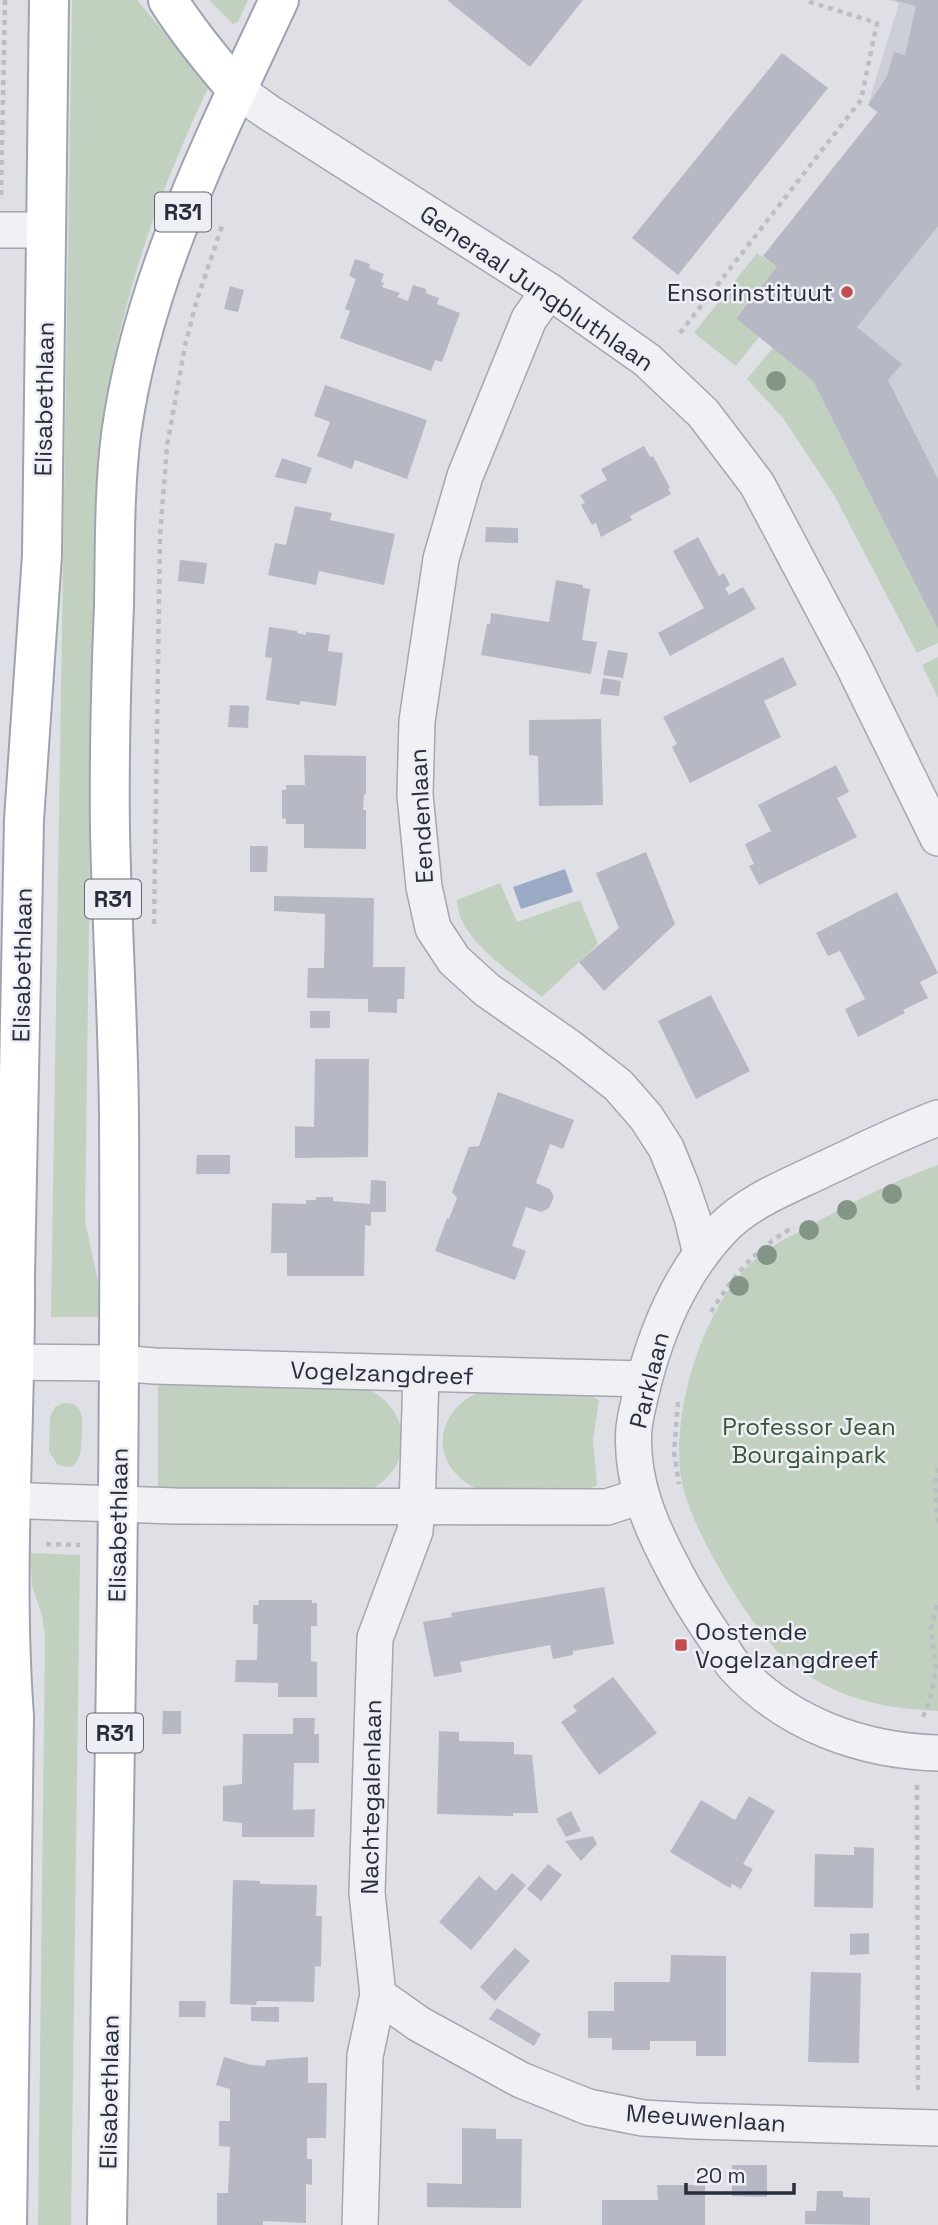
<svg xmlns="http://www.w3.org/2000/svg" width="938" height="2225" viewBox="0 0 938 2225" font-family="'Space Grotesk',sans-serif">
<style>
.built{fill:#cccfd8}
.green{fill:#c2d0c0}
.water{fill:#9baac4}
.building{fill:#b6b9c3}
.lines{fill:none;stroke-linecap:round;stroke-linejoin:round}
.minor-casing{stroke:#a4a7b0;stroke-width:38}
.major-casing{stroke:#9ea3b1;stroke-width:42}
.path{stroke:#bcbec5;stroke-width:4.5;stroke-dasharray:5 5;stroke-linecap:butt}
.minor{stroke:#f0f1f5;stroke-width:35}
.major{stroke:#fff;stroke-width:38}
.tree{fill:#839586}
.poi-dot{fill:#c34c4e;stroke:#edeff4;stroke-width:2.5}
.labels{text-anchor:middle;dominant-baseline:central;stroke-width:5;stroke-linejoin:round;paint-order:stroke}
.shield{fill:#edeff4;stroke:#636773;stroke-width:2}
.shield-label{font-size:23px;font-weight:bold;fill:#282d3c}
.street-label{font-size:24px;fill:#282d3c;stroke:#edeff4}
.poi-label{font-size:24px;fill:#282d3c;stroke:#edeff4;text-anchor:end}
.park-label{font-size:24px;fill:#395737;stroke:#edeff4}
</style>
<rect width="100%" height="100%" fill="#dee0e6"/>
<path class="built" d="M888 0H938V629L813 381 736 318 776 267 763 256 877 112 868 105 899 3Z"/>
<g class="green">
<path d="M72 0H137L209 86C160 189 121 298 105 411 99 461 96 511 94 561L85 1221 98 1282 101 1317H51Z"/>
<path d="M209 0H248L238 22 233 24Z"/>
<path d="M757 253 777 267 736 317 759 337 736 366 694 333Z"/>
<path d="M773 348 813 381 938 629V643L917 653 834 495 783 418 747 379Z"/>
<path d="M938 657V698L922 665Z"/>
<path d="M500 883 517 922 580 900 598 944 542 997C516 976 472 948 460 916 458 911 458 905 457 900Z"/>
<path d="M938 1165V1711C902 1709 868 1705 835 1690 816 1681 793 1667 778 1652 746 1619 691 1528 682 1483 669 1418 701 1313 748 1266 765 1249 787 1238 809 1226 851 1203 893 1181 938 1165Z"/>
<path d="M158 1382 363 1387C412 1407 417 1465 370 1490H158Z"/>
<path d="M482 1391 584 1392 599 1400 593 1440 597 1485 582 1492 480 1490C429 1469 431 1411 482 1391Z"/>
<path d="M63 1403C69 1403 74 1403 78 1408 84 1415 82 1426 82 1435 81 1451 81 1475 57 1464L49 1451 50 1417 55 1407Z"/>
<path d="M30 1553 80 1555 71 2225H38L45 1638 42 1615 32 1586Z"/>
</g>
<path class="water" d="M565 869 573 892 521 909 513 887Z"/>
<g class="building">
<path d="M447 0H583L530 67Z"/>
<path d="M894 0H938V226L857 327 902 364 888 380 938 479V629L813 381 736 318 777 267 763 256 878 112 868 105 887 76 894 52 905 55 916 6Z"/>
<path d="M782 53 828 88 678 275 632 238Z"/>
<path d="M355 259 370 264 369 268 384 274 381 282 384 283 382 287 400 293 397 297 408 301 413 285 426 289V293L439 298 437 304 460 313 442 362 435 360 431 371 340 338 350 311 345 309 356 279 349 276Z"/>
<path d="M230 286 244 290 238 312 224 309Z"/>
<path d="M325 385 427 420 407 479 355 460 352 469 317 456 330 422 314 416Z"/>
<path d="M644 446 650 457 653 456 670 488 668 489 671 494 630 516 632 520 601 537 596 523 592 525 581 505 585 503 580 495 607 480 601 469Z"/>
<path d="M282 458 312 468 306 484 275 477Z"/>
<path d="M295 506 332 513 330 520 395 534 384 585 319 571 316 585 268 575 275 543 286 545Z"/>
<path d="M486 527 518 528V543L485 542Z"/>
<path d="M698 537 719 576 724 573 730 585 725 588 729 595 743 587 756 609 670 656 658 633 704 608 673 551Z"/>
<path d="M180 560 207 563 204 584 178 581Z"/>
<path d="M556 580 583 585V588L590 589 582 640 597 642 591 674 481 655 487 624H490L491 613 549 622Z"/>
<path d="M269 627 297 631V633L306 635V632L330 635 328 651 343 653 336 706 300 701V705L266 700 272 658 265 657Z"/>
<path d="M608 650 628 653 623 678 603 675Z"/>
<path d="M783 657 797 685 764 701 781 737 690 783 672 747 677 744 663 717Z"/>
<path d="M603 678 621 681 619 696 600 694Z"/>
<path d="M230 705 249 706 248 728 228 727Z"/>
<path d="M601 719 603 805 539 806 538 756 529 755V720Z"/>
<path d="M304 755 366 756V795L364 794 363 810H366V849L304 848V824H286V819L282 818V790H286V785H305Z"/>
<path d="M836 765 849 792 837 798 857 837 759 885 749 866 754 864 745 844 771 831 758 805Z"/>
<path d="M250 846H268L267 872H250Z"/>
<path d="M646 852 675 924 604 991 579 962 619 928 596 873Z"/>
<path d="M897 892 938 973 920 982 928 998 903 1010 905 1013 858 1037 845 1009 865 999 840 951 828 956 816 933Z"/>
<path d="M274 896 374 898 373 967H405L404 999H397V1013L368 1012V999L307 998 308 968H324L325 914 274 911Z"/>
<path d="M711 995 750 1071 696 1099 658 1021Z"/>
<rect x="310" y="1011" width="20" height="17"/>
<path d="M315 1059H369L368 1157 295 1158V1126L314 1127Z"/>
<path d="M498 1092 574 1120 563 1149 550 1144 536 1183 550 1189 554 1197 549 1208 541 1212 526 1207 512 1246 526 1251 515 1280 435 1251 447 1218 449 1219 457 1198 452 1192 469 1147 479 1146Z"/>
<path d="M197 1155H230V1174H196Z"/>
<path d="M371 1180 386 1181V1212H371V1226L365 1225 364 1276H287V1253H271L272 1203 306 1204V1200H316V1197H333V1201L370 1204Z"/>
<path d="M604 1587 614 1644 573 1651V1655L553 1659 550 1645 460 1662 462 1672 434 1677 423 1622 452 1617 451 1613Z"/>
<path d="M259 1600H312V1603H317V1626H311V1661L317 1662V1697H278V1683L235 1682 236 1660H257L258 1624H253V1605H258Z"/>
<path d="M613 1677 657 1733 599 1775 561 1722 577 1711 573 1706Z"/>
<path d="M163 1711H181V1734H162Z"/>
<path d="M293 1718H315L314 1734H319V1763H294L293 1810 315 1809 314 1837H242V1823L223 1821V1786L242 1784 243 1734H293Z"/>
<path d="M439 1731 459 1732V1741L514 1742V1754L532 1755 538 1813H513V1816L437 1814Z"/>
<path d="M749 1796 775 1811 743 1864 753 1869 741 1889 732 1884 730 1888 670 1852 701 1800 735 1820Z"/>
<path d="M571 1811 581 1831 566 1837 556 1819Z"/>
<path d="M593 1836 597 1844 581 1861 565 1841Z"/>
<path d="M854 1847 874 1848 873 1908 814 1907 815 1854 854 1855Z"/>
<path d="M548 1864 562 1875 541 1901 527 1889Z"/>
<path d="M512 1873 526 1885 471 1950 439 1922 479 1876 496 1891Z"/>
<path d="M233 1880 260 1881V1884L317 1885 316 1916H322L321 1967 315 1966 314 2002 257 2001 256 2005 230 2004Z"/>
<path d="M869 1933V1954L850 1955V1934Z"/>
<path d="M515 1948 530 1961 495 2001 480 1987Z"/>
<path d="M671 1955 726 1956V2056H696V2041H650V2050H612V2038H588V2011H614V1982H670Z"/>
<path d="M811 1972 861 1973 859 2063 808 2062Z"/>
<path d="M179 2001H206L205 2017H179Z"/>
<path d="M251 2007H279V2022L251 2021Z"/>
<path d="M497 2008 541 2034 534 2046 489 2019Z"/>
<path d="M224 2057 251 2065 265 2066 266 2060 308 2057V2083H327L326 2138H307V2159H312V2185L306 2184V2223L263 2221V2225H217V2193H228L230 2147 219 2146V2121H230V2089L216 2085Z"/>
<path d="M462 2128 496 2129V2139H522L521 2208 427 2207V2183L462 2184Z"/>
<path d="M732 2165H767V2197L732 2196Z"/>
<path d="M657 2185H705V2225H602V2200H658Z"/>
<path d="M817 2191H843V2197L870 2198V2225L805 2224V2211H816Z"/>
</g>
<g class="lines">
<defs>
<g id="minor">
<path d="M237 90 268 112 549 291 647 360 703 413 757 484 852 663 938 838"/>
<path d="M0 230H46"/>
<path d="M549 291 529 319 465 476 441 559 417 721 415 795 424 887 433 928 454 960 487 990 569 1047 618 1085 646 1117 666 1148 681 1185 692 1217 701 1254"/>
<path d="M938 1118C898 1133 861 1152 822 1170 789 1186 749 1201 723 1228 679 1274 654 1336 640 1397 638 1407 635 1418 634 1428 630 1479 650 1525 673 1568 685 1592 699 1614 714 1636 721 1646 727 1658 735 1667 787 1724 862 1751 938 1753"/>
<path d="M0 1362 119 1363 154 1366 644 1379"/>
<path d="M0 1500 176 1506 607 1507 641 1496"/>
<path d="M378 1995 419 2024 521 2080 588 2107 643 2118 695 2121 938 2128"/>
<path d="M360 2225 365 2056 378 1995 367 1893 375 1638 415 1531 417 1508 421 1374"/>
</g>
<g id="major">
<path d="M168 0C188 32 212 61 237 90"/>
<path d="M7 2225 14 1716C3 1570 16 1423 15 1276L24 820 42 555 49 0"/>
<path d="M107 2225C113 1855 121 1485 119 1115 118 1020 112 926 110 831 109 756 111 680 114 605 115 549 114 491 121 435 142 280 214 140 279 0"/>
</g>
</defs>
<use href="#minor" class="minor-casing"/>
<use href="#major" class="major-casing"/>
<g class="path">
<path d="M1 195 5 0"/>
<path d="M680 333 861 100 877 23 804 0"/>
<path d="M154 924 160 536 167 446 185 346 196 303 223 223"/>
<path d="M711 1312C732 1277 758 1246 794 1227"/>
<path d="M678 1402 674 1452 679 1484"/>
<path d="M938 1468 935 1484 938 1525"/>
<path d="M46 1544 80 1545"/>
<path d="M923 1717 930 1700 936 1671 931 1628 938 1601"/>
<path d="M917 1785 918 2092"/>
</g>
<use href="#minor" class="minor"/>
<use href="#major" class="major"/>
</g>
<g class="tree">
<circle cx="776" cy="381" r="10"/>
<circle cx="892" cy="1194" r="10"/>
<circle cx="847" cy="1210" r="10"/>
<circle cx="809" cy="1230" r="10"/>
<circle cx="767" cy="1255" r="10"/>
<circle cx="739" cy="1286" r="10"/>
</g>
<g class="poi-dot">
<circle cx="847" cy="292" r="7"/>
<rect x="674" y="1638" width="14" height="14" rx="3.5"/>
</g>
<g class="labels">
<g class="shield">
<rect x="155" y="192.5" width="56" height="39" rx="5"/>
<rect x="85" y="879.5" width="56" height="39" rx="5"/>
<rect x="87" y="1713.5" width="56" height="39" rx="5"/>
</g>
<g class="shield-label">
<text x="183" y="212">R31</text>
<text x="113" y="899">R31</text>
<text x="115" y="1733">R31</text>
</g>
<g class="street-label">
<text transform="translate(537 288) rotate(34)">Generaal Jungbluthlaan</text>
<text transform="translate(44 399) rotate(-89)">Elisabethlaan</text>
<text transform="translate(421 816) rotate(-93)">Eendenlaan</text>
<text transform="translate(22 965) rotate(-89)">Elisabethlaan</text>
<text transform="translate(382 1373) rotate(2)">Vogelzangdreef</text>
<text transform="translate(649 1380) rotate(-76)">Parklaan</text>
<text transform="translate(118 1525) rotate(-89)">Elisabethlaan</text>
<text transform="translate(371 1797) rotate(-89)">Nachtegalenlaan</text>
<text transform="translate(109 2092) rotate(-89)">Elisabethlaan</text>
<text transform="translate(706 2118) rotate(4)">Meeuwenlaan</text>
</g>
<g class="poi-label">
<text x="833" y="292">Ensorinstituut</text>
<text x="695" y="1631" text-anchor="start">Oostende<tspan x="695" dy="28">Vogelzangdreef</tspan></text>
</g>
<g class="park-label">
<text x="809" y="1426">Professor Jean<tspan x="809" dy="28">Bourgainpark</tspan></text>
</g>
</g>
<path d="M686 2183v10h108v-10" fill="none" stroke="#282d3c" stroke-width="3.5"/>
<text x="696" y="2183" font-size="21" fill="#282d3c" stroke="#edeff4" stroke-width="5" paint-order="stroke">20 m</text>
</svg>
